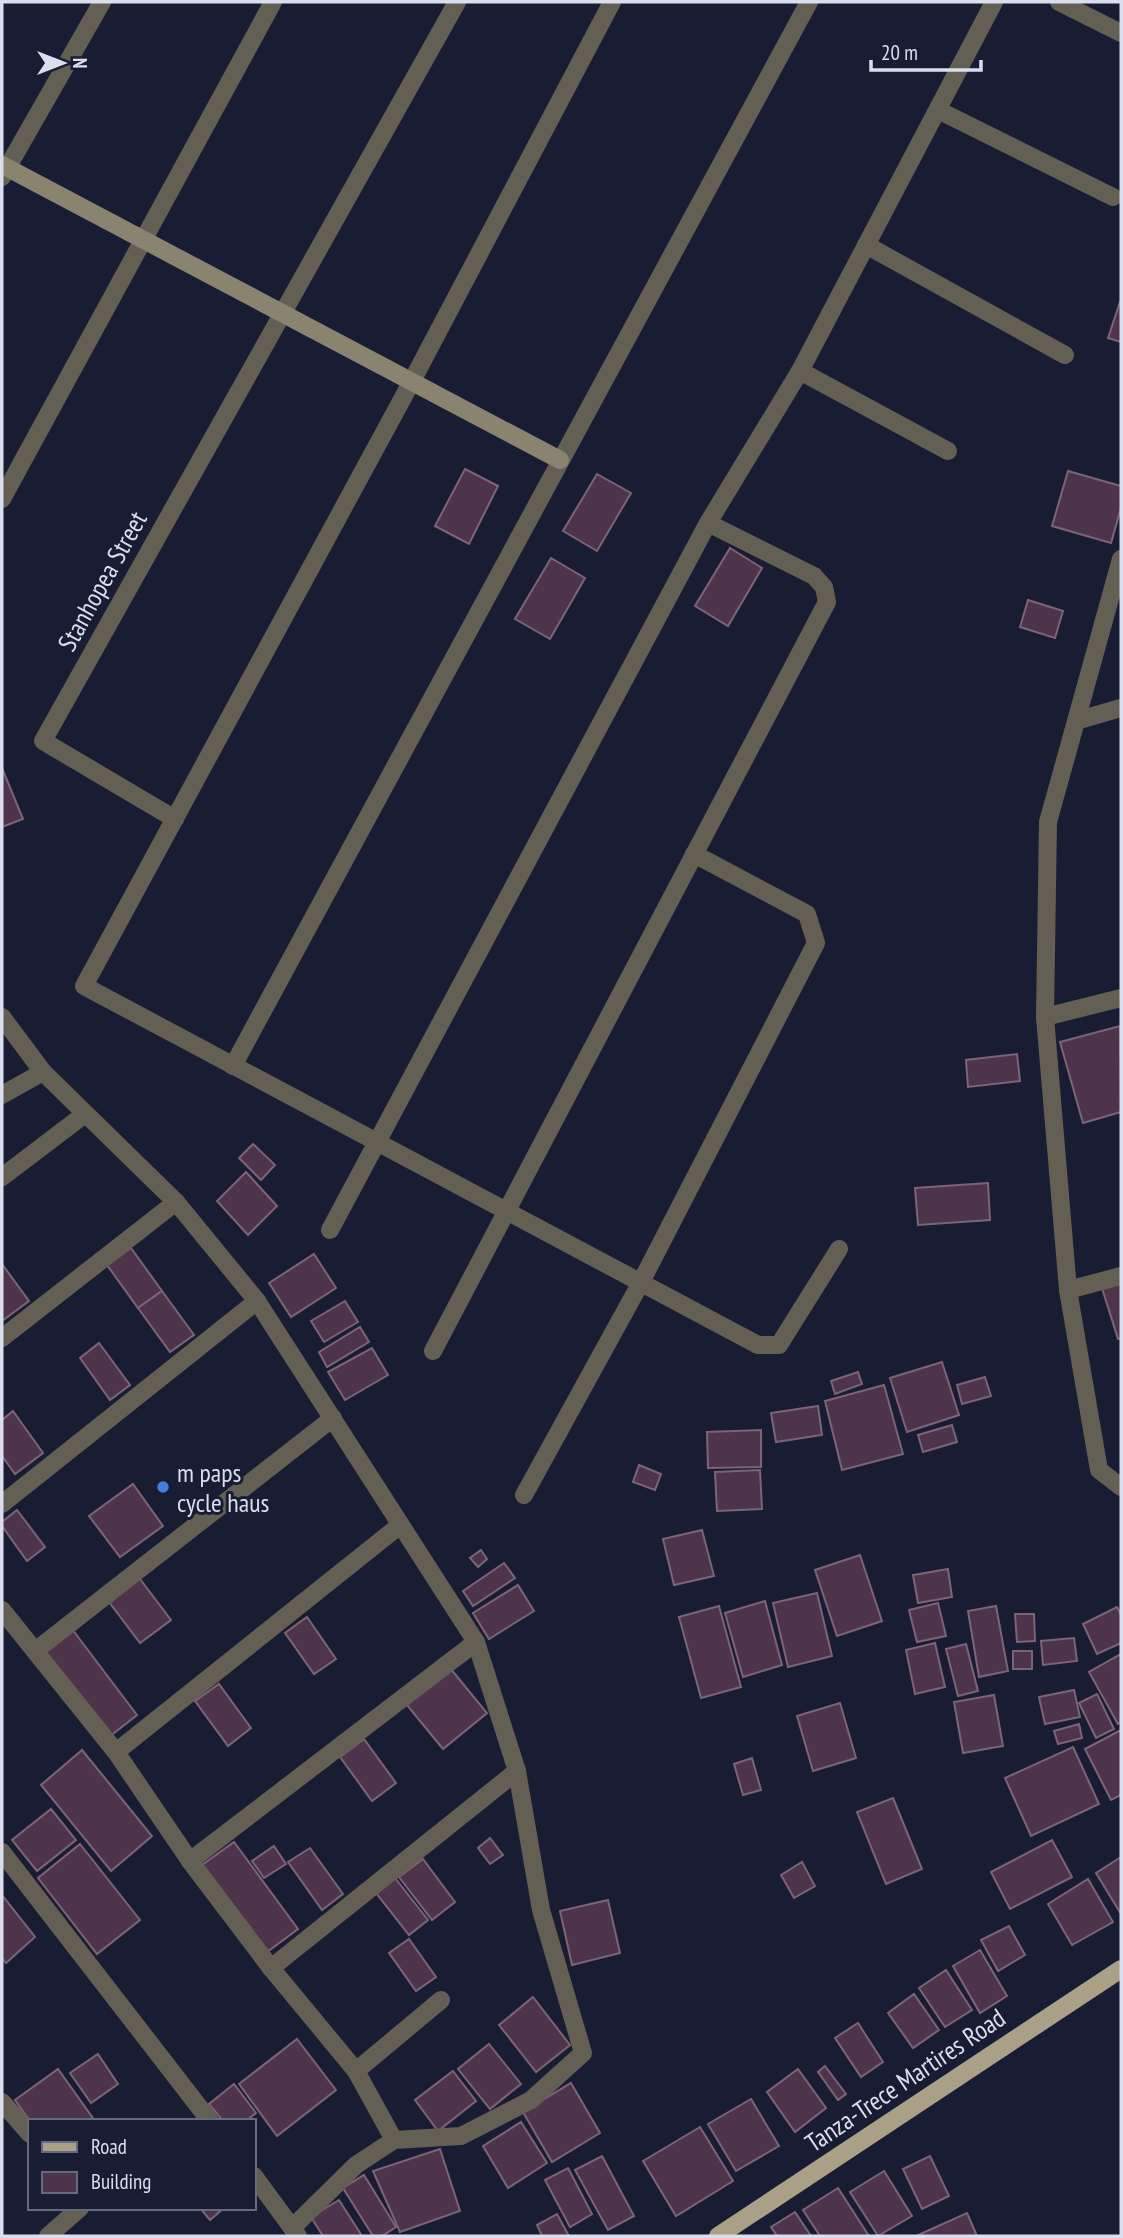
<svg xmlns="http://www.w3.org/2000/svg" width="1123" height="2238" viewBox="0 0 1123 2238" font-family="'PT Sans Narrow',sans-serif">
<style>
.building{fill:#4e344a;stroke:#7c6477;stroke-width:2}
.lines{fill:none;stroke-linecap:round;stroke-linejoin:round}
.street{stroke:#635f53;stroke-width:18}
.secondary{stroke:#8a8370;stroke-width:18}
.primary{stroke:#a9a087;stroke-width:18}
.shop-dot{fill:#3f7fe0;stroke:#191d33;stroke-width:2.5}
.labels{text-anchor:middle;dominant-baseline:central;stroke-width:6;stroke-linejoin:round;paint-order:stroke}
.street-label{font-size:26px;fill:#dadeee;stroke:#191d33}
.poi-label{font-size:26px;fill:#dadeee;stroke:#191d33;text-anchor:start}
</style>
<rect width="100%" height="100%" fill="#191d33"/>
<g class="building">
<path d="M1120 302H1121V342L1108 338Z"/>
<path d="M465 469 498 486 469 544 435 526Z"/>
<path d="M1068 471 1121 486V508L1111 543 1052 526Z"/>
<path d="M597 474 631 493 597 551 563 531Z"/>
<path d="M730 548 762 568 728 626 695 606Z"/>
<path d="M551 558 585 578 550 639 515 619Z"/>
<path d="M1028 600 1063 611 1055 638 1020 627Z"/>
<path d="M2 768 23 819 2 827Z"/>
<path d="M1120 1026 1121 1112 1083 1123 1060 1042Z"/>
<path d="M1017 1054 1020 1081 968 1087 966 1060Z"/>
<path d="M253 1144 275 1165 261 1180 239 1158Z"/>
<path d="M246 1172 277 1206 248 1235 217 1201Z"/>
<path d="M988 1183 990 1220 918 1225 915 1188Z"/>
<path d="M131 1248 162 1291 138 1308 107 1265Z"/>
<path d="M314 1254 336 1288 291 1317 269 1283Z"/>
<path d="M2 1264 29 1301 2 1321Z"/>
<path d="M1121 1281V1338L1118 1339 1102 1288Z"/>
<path d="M162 1291 194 1335 170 1352 138 1308Z"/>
<path d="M345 1301 358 1322 324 1342 311 1321Z"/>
<path d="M360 1327 369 1342 327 1367 319 1352Z"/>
<path d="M99 1343 130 1385 110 1400 80 1358Z"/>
<path d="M372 1348 388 1375 345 1400 328 1372Z"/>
<path d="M942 1362 959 1415 907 1432 890 1378Z"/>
<path d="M858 1372 862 1384 835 1394 831 1381Z"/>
<path d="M985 1377 991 1396 962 1404 957 1385Z"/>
<path d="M884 1385 903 1454 842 1470 825 1401Z"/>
<path d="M818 1406 822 1435 776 1442 771 1413Z"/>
<path d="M13 1411 43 1453 15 1474 2 1456V1420Z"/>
<path d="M952 1425 957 1442 923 1452 918 1435Z"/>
<path d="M761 1430V1467L708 1468 707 1432Z"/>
<path d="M639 1465 661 1474 655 1490 633 1482Z"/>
<path d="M760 1470 762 1509 717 1511 715 1472Z"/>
<path d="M133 1484 163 1526 120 1557 89 1516Z"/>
<path d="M17 1510 45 1547 27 1561 2 1526V1522Z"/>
<path d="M702 1530 714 1576 674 1585 663 1539Z"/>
<path d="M481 1550 487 1559 478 1567 470 1558Z"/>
<path d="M860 1555 882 1621 837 1636 815 1570Z"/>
<path d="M504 1563 515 1578 473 1606 463 1591Z"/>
<path d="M948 1569 952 1597 918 1603 913 1575Z"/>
<path d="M137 1575 171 1620 140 1643 106 1598Z"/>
<path d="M518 1585 534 1611 489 1639 473 1613Z"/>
<path d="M817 1593 832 1656 788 1667 773 1603Z"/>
<path d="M765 1601 782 1665 743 1677 725 1613Z"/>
<path d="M938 1603 946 1636 917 1642 909 1610Z"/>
<path d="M719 1606 741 1687 701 1698 679 1617Z"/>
<path d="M996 1606 1008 1671 979 1677 968 1611Z"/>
<path d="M1117 1607 1121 1615V1643L1097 1654 1083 1624Z"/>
<path d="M1015 1614H1034L1035 1641 1017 1642Z"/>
<path d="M307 1617 336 1659 314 1674 285 1633Z"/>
<path d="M72 1629 137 1715 109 1737 44 1650Z"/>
<path d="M1074 1638 1077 1661 1043 1665 1041 1641Z"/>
<path d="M935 1643 945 1687 915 1694 906 1650Z"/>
<path d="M966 1644 978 1691 958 1696 946 1649Z"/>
<rect x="1013" y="1651" width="19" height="18"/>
<path d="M1121 1654V1722L1118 1724 1089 1672Z"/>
<path d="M450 1668 487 1713 443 1749 406 1704Z"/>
<path d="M219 1684 251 1728 228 1746 195 1701Z"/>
<path d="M1074 1690 1080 1717 1045 1724 1039 1697Z"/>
<path d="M1097 1694 1114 1729 1096 1738 1079 1703Z"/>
<path d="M994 1695 1003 1746 963 1753 954 1702Z"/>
<path d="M840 1703 856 1758 813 1771 797 1716Z"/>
<path d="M1079 1724 1082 1738 1058 1744 1054 1731Z"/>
<path d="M1121 1730V1795L1111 1800 1085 1749Z"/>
<path d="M364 1739 396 1783 372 1801 340 1757Z"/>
<path d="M1073 1747 1099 1804 1031 1836 1005 1778Z"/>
<path d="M82 1750 152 1836 111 1871 41 1785Z"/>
<path d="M752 1758 761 1790 743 1795 734 1764Z"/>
<path d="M893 1798 922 1869 886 1884 857 1812Z"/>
<path d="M51 1809 76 1840 37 1871 12 1840Z"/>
<path d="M490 1838 503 1855 490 1864 478 1848Z"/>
<path d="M1052 1840 1072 1877 1010 1909 991 1872Z"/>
<path d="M234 1842 298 1929 267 1952 202 1865Z"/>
<path d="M80 1844 140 1920 97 1954 38 1878Z"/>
<path d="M274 1846 286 1864 264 1878 252 1861Z"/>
<path d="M310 1848 343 1894 322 1910 288 1862Z"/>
<path d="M1121 1857V1914L1096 1873Z"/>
<path d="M423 1859 455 1902 432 1920 399 1877Z"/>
<path d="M802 1862 815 1886 794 1898 781 1875Z"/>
<path d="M395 1878 428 1920 409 1935 376 1893Z"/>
<path d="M1088 1879 1113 1922 1072 1945 1048 1904Z"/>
<path d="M2 1895 35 1937 6 1963 2 1958Z"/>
<path d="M608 1900 620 1953 572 1965 560 1911Z"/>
<path d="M1009 1926 1025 1955 998 1971 981 1940Z"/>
<path d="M409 1939 436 1977 416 1991 389 1953Z"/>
<path d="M980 1950 1007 1996 980 2013 953 1966Z"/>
<path d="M946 1970 972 2010 945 2027 919 1988Z"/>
<path d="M914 1994 939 2030 913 2048 888 2013Z"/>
<path d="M533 1997 570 2045 536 2072 499 2025Z"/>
<path d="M858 2023 883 2062 861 2077 835 2038Z"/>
<path d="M297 2039 336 2090 277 2136 239 2084Z"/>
<path d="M489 2044 521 2084 490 2109 458 2069Z"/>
<path d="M98 2054 118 2084 91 2103 70 2073Z"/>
<path d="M825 2066 846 2094 838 2100 818 2072Z"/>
<path d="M58 2069 95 2121H30L15 2100Z"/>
<path d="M798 2069 826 2108 795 2132 767 2092Z"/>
<path d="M453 2071 476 2101 438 2131 415 2100Z"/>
<path d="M571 2083 600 2133 552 2162 523 2112Z"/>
<path d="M234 2084 256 2113 246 2121H223L209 2104Z"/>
<path d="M751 2099 779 2146 736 2171 708 2124Z"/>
<path d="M521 2122 547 2163 508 2188 483 2146Z"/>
<path d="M700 2127 733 2181 676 2216 643 2161Z"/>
<path d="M440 2149 460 2211 400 2232 373 2171Z"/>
<path d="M602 2156 634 2216 608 2230 575 2170Z"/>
<path d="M930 2156 949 2196 922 2209 903 2169Z"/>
<path d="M568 2168 592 2214 570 2227 545 2180Z"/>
<path d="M884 2171 912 2216 878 2236 850 2192Z"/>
<path d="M364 2175 396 2227 382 2236H373L343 2188Z"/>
<path d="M838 2188 869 2236H820L803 2210Z"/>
<path d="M339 2200 362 2236H323L311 2217Z"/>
<path d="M200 2208H224L210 2220Z"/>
<path d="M795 2212 811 2236H777L771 2227Z"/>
<path d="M967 2213 977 2236H916Z"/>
<path d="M557 2214 569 2236H542L537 2225Z"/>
</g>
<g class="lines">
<g class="street">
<path d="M612 2 412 381 84 986 758 1345H779L839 1249"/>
<path d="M1059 2 1121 33"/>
<path d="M938 110 1113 197"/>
<path d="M2 177 102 2"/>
<path d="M866 245 1065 355"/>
<path d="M800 371 948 451"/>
<path d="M2 499 273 2"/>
<path d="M1121 559 1048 822 1045 1017 1068 1290 1099 1470 1121 1487"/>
<path d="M1079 720 1121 708"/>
<path d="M175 819 43 741 457 2"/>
<path d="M2 1017 43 1072 176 1202 257 1301 476 1642 517 1771 541 1910 583 2053 531 2100 461 2136 394 2140 356 2165 292 2228"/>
<path d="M1045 1017 1121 998"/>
<path d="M233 1066 809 2"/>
<path d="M2 1095 43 1072"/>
<path d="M2 1177 85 1114"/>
<path d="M330 1230 708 523 800 371 994 2"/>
<path d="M1068 1290 1121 1276"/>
<path d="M2 1338 176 1202"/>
<path d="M433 1351 827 602 824 587 814 576 708 523"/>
<path d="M524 1495 640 1284 816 943 807 914 694 854"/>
<path d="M2 1504 257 1301"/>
<path d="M2 1610 116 1752 190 1861 271 1968 356 2071 394 2140"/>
<path d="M35 1651 333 1418"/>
<path d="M116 1752 399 1526"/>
<path d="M2 1852 210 2121"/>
<path d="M190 1861 476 1642"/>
<path d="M271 1968 517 1771"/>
<path d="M356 2071 441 2000"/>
<path d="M2 2102 30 2134"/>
<path d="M254 2176 298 2236"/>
<path d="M48 2236 80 2208"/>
</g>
<path class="secondary" d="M2 165 560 460"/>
<path class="primary" d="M718 2236 1121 1969"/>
</g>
<circle class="shop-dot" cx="163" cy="1487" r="7"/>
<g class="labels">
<g class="street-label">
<text transform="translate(102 581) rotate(-61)">Stanhopea Street</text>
<text transform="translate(905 2080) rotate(-34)">Tanza-Trece Martires Road</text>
</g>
<g class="poi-label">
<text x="177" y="1472">m paps<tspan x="177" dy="30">cycle haus</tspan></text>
</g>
</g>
<rect width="1123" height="2238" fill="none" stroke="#dadeee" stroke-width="7"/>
<rect x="28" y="2119" width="228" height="91" fill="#191d33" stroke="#666a7e" stroke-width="2"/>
<rect x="42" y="2142" width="35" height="10" fill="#a9a087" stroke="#666a7e" stroke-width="2"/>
<text x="91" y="2154" font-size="21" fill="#dadeee">Road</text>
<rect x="42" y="2172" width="35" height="21" fill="#4e344a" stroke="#666a7e" stroke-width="2"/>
<text x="91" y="2189" font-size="21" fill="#dadeee">Building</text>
<g transform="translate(63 63) rotate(90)" stroke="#191d33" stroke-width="5" paint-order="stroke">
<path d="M0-5L12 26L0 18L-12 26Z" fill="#dadeee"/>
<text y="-10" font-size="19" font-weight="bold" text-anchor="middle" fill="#dadeee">N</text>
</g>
<path d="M871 60v10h110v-10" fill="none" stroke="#dadeee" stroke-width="3.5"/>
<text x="881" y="60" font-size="21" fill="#dadeee" stroke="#191d33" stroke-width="5" paint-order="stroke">20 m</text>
</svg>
